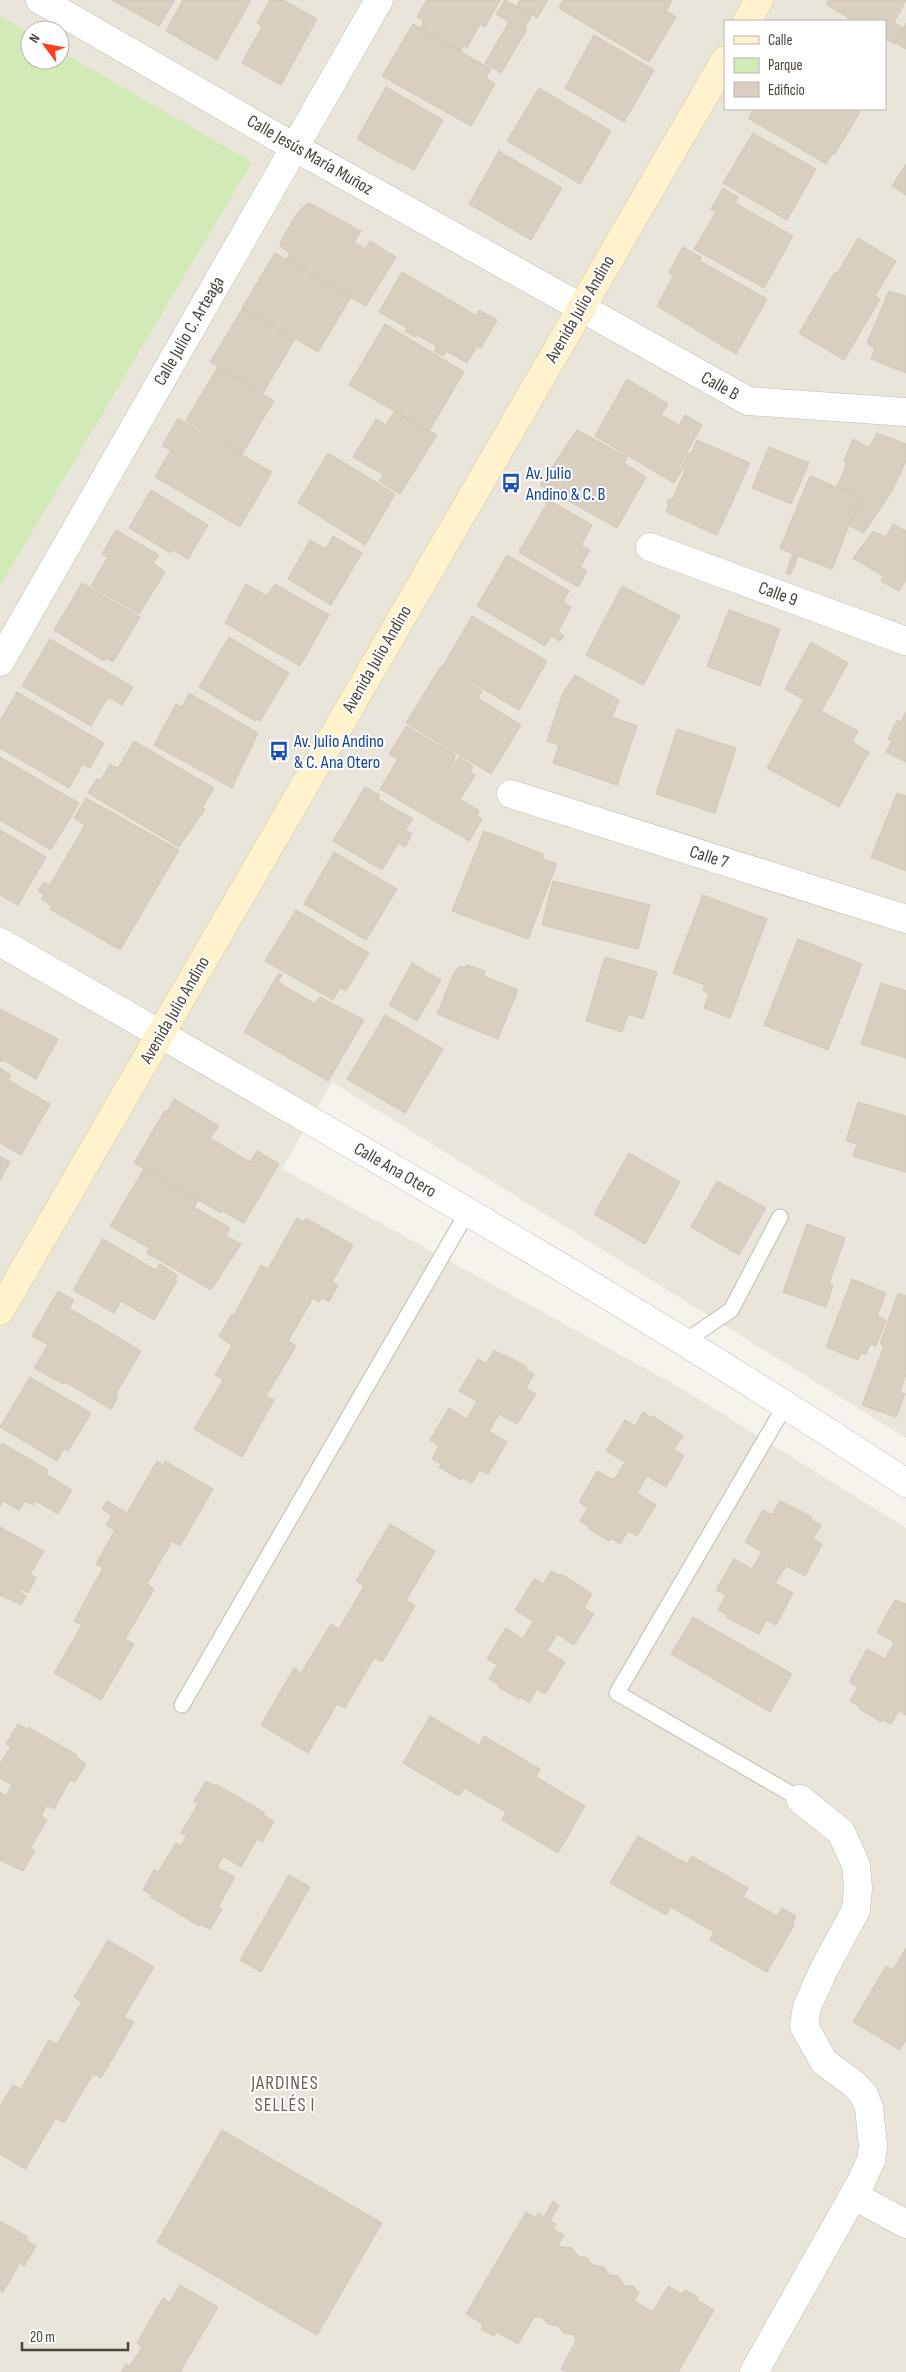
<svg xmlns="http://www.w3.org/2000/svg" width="906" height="2372" viewBox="0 0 906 2372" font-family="'Sofia Sans Condensed',sans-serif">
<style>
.residential{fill:#eae5da;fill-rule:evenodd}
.green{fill:#d2eab5}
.building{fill:#d8cfc1;stroke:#d3c7b4}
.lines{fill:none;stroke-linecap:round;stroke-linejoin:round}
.lane-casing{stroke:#c2bbae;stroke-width:17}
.street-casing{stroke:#c2bbae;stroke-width:29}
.secondary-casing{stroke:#d6c79b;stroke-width:29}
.lane{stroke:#fff;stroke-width:15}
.street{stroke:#fff;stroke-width:28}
.secondary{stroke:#fff3cd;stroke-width:28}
.labels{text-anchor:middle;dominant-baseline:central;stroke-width:4;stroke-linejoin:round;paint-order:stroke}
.street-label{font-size:18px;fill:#4b4439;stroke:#fff}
.transit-label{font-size:18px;fill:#164399;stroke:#fff;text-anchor:start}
.neighbourhood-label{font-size:19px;letter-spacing:1px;fill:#6e6250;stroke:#fff}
</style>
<rect width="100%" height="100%" fill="#f6f3ec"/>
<path class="residential" d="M0 0H906V1438L332 1082 282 1169 679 1387 906 1528V2372H0ZM725 21H885V109H725ZM30 30H60V60H30Z"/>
<path class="green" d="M0 16 30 33V60H60V51L252 162 0 586Z"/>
<g class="building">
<path d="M112 0H175L159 26Z"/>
<path d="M183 0H251L217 60 166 31Z"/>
<path d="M270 0H283L317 19 281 85 242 63 262 26 257 23Z"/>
<path d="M427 0H500L485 27 480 24 467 48 464 45 461 51 420 28 424 21 417 17Z"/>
<path d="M505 0 532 15 525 27 527 29 501 73 485 63 509 22 496 14Z"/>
<path d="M520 0H548L537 18 517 6Z"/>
<path d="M563 0H672L666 11 676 17 649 62 559 8Z"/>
<path d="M829 0H906L894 23 903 28 895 44 885 39V21H853L826 4Z"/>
<path d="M906 23V49L896 43Z"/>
<path d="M413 24 491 69 486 78 495 84 471 126 382 76Z"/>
<path d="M594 35 654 70 624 122 565 88Z"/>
<path d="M386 87 443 120 414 170 400 162 399 163 357 139Z"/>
<path d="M539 88 611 131 580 184 507 141Z"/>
<path d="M754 109H854L860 112 834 155 832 154 826 164 748 118Z"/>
<path d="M753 133 816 169 787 220 723 183Z"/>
<path d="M499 151 562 188 531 240 469 204Z"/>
<path d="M906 164V195L892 186Z"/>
<path d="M723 188 738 197 735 203 793 236 764 288 694 249 716 212 711 209Z"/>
<path d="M308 203 319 208 361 231 354 242 366 249 370 241 396 257 366 306 286 260 290 253 281 247 280 243 297 213Z"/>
<path d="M858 238 896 261 875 296 880 299 844 360 799 333 835 272 837 274Z"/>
<path d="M683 247 701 257 700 261 767 299 736 354 657 306 673 277 669 272Z"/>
<path d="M275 253 351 297 318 352 242 308Z"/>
<path d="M402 272 477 316 479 310 497 320 481 348 477 346 467 363 446 351 443 356 434 351 437 346 417 335 415 337 405 331 407 328 379 312Z"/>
<path d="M889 291 906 296V373L871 359 875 349 867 343Z"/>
<path d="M243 308 295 339 263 393 210 362Z"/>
<path d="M385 324 464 372 429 431 349 385Z"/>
<path d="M218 367 274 401 242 454 186 420Z"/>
<path d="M627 379 668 404 661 415 679 425 685 415 702 425 678 468 682 470 674 483 595 436Z"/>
<path d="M394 412 437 435 400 494 379 481 384 475 353 457 376 419 386 425Z"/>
<path d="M178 418 272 472 240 527 155 477 171 450 162 446Z"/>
<path d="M577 430 627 457 624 463 646 477 617 528 540 485Z"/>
<path d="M877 433 906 444V461L892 491 864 533 850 526 860 497 837 487 847 463 844 461 853 439 869 448Z"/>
<path d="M697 440 750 463 717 535 666 512 669 505 667 504 669 499 672 500 685 470 681 468 688 453 691 454Z"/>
<path d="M769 447 809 463 791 504 752 488Z"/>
<path d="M328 453 395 494 365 545 298 503Z"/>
<path d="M810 476 860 497 832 569 798 556 791 574 786 573 793 554 780 548Z"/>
<path d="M151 490 208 525 188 559 172 549 171 553 129 528Z"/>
<path d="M549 500 592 525 581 545 590 550 580 567 587 571 578 587 519 552Z"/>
<path d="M893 524 906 531V580L899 591 881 581 883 576 853 558 873 531 886 537Z"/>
<path d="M116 530 159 555 153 563 165 572 139 614 91 586 108 557 102 554Z"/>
<path d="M333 536 362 553 331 605 288 579 310 540 326 549Z"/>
<path d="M507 555 569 591 563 602 571 607 558 631 564 636 560 641 551 636 545 646 477 606Z"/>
<path d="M82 583 140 617 113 662 106 658 104 661 54 630Z"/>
<path d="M246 584 267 596 275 584 329 615 300 666 225 623Z"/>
<path d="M622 586 680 616 643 685 586 655Z"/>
<path d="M729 610 780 629 760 686 707 666Z"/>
<path d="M472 616 547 661 519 710 443 666Z"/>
<path d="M229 637 289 673 260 721 256 719 255 721 199 687Z"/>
<path d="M50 639 133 687 122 705 108 697 91 726 22 686Z"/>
<path d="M811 642 848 663 822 710 785 689Z"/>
<path d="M441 666 482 691 478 698 521 725 491 774 406 723Z"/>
<path d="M575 675 619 700 612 717 637 726 617 785 553 763 559 745 547 741 563 693Z"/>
<path d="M17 692 104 743 90 768 83 764 69 788 0 748V721Z"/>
<path d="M189 693 258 733 232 788 154 745 176 704 182 707Z"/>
<path d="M803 701 858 731 852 742 869 752 839 807 767 768Z"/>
<path d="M906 712V762L886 752 892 741 888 739 897 720 901 722Z"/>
<path d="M406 726 456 755 453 761 456 762 459 757 473 766 470 772 475 775 460 799 479 811 477 816 482 819 469 841 380 789 398 759 389 754Z"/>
<path d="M677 729 736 748 715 813 656 794Z"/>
<path d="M134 741 214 788 202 808 205 809 179 847 88 793 97 779 101 780 110 764 118 768Z"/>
<path d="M0 757 79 803 51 850 0 820Z"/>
<path d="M365 787 380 795 378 799 413 819 405 830 412 834 405 847 398 843 382 870 333 841Z"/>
<path d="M897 793 906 796V871L871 857Z"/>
<path d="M86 798 179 850 120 950 50 909 52 906 41 899 44 895 38 891 44 882 50 885 85 825 74 818Z"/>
<path d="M0 830 46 857 18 905 0 895Z"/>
<path d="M484 831 543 854 542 858 557 864 528 939 452 911Z"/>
<path d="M334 852 397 889 366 940 304 904Z"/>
<path d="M553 881 650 905 638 949 542 925Z"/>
<path d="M703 895 767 919 730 1018 704 1008 709 994 703 991 705 985 673 973Z"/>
<path d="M296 910 369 953 346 991 340 988 333 1000 265 961Z"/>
<path d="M798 939 862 964 828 1050 764 1025Z"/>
<path d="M605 957 657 972 643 1019 628 1014 622 1032 586 1021Z"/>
<path d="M412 963 441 980 417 1021 389 1005Z"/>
<path d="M467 965 485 971 484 976 518 990 498 1039 437 1014 454 973 460 966 466 968Z"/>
<path d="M279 973 282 975 278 982 315 1004 320 997 364 1020 328 1081 244 1032Z"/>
<path d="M881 983 906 991V1058L861 1044Z"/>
<path d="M0 1009 58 1039 36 1079 5 1061H0Z"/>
<path d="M385 1015 443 1049 405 1113 347 1079Z"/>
<path d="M0 1068 11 1075 8 1080 50 1104 21 1155 0 1143Z"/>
<path d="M174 1099 219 1126 210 1138 250 1162 257 1151 279 1164 244 1223 222 1211 221 1213 134 1163 165 1110 167 1112Z"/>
<path d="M858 1102 906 1116V1172L853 1156 857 1144 846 1141Z"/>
<path d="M629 1153 680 1182 645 1244 594 1214Z"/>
<path d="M0 1156 10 1162 0 1180Z"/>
<path d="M144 1169 198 1200 194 1207 230 1228 226 1236 241 1244 211 1290 147 1253 149 1248 110 1226Z"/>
<path d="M717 1181 766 1208 739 1255 691 1227Z"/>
<path d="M297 1218 304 1222 306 1218 353 1245 332 1282 338 1285 329 1302 322 1298 319 1302 313 1298 288 1341 296 1346 266 1396 274 1400 242 1457 194 1429 223 1380 215 1375 232 1346 219 1336 232 1314 234 1315 261 1265 268 1269Z"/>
<path d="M807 1224 845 1238 829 1284 833 1285 826 1307 783 1292Z"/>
<path d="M103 1239 156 1270 160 1264 177 1275 175 1279 177 1281 154 1320 121 1301 114 1313 73 1290Z"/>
<path d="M852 1279 886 1293 877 1316 886 1320 876 1346 870 1344 866 1354 861 1353 858 1360 826 1347Z"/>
<path d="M58 1291 74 1300 69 1308 141 1351 118 1390 116 1395 118 1397 111 1409 65 1382 63 1384 34 1368 48 1345 32 1336Z"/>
<path d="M898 1293 906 1296V1374L900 1392 905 1394 896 1417 862 1405 884 1346 880 1344Z"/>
<path d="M494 1350 503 1356 504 1354 527 1367 525 1369 534 1374 526 1388 536 1394 517 1424 499 1414 489 1431 507 1442 488 1474 480 1470 472 1483 462 1478 461 1480 439 1467 441 1464 432 1459 439 1446 430 1440 449 1408 467 1419 477 1401 459 1391 478 1359 486 1364Z"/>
<path d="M30 1377 91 1413 68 1451 64 1448 57 1461 0 1427Z"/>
<path d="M643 1412 652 1418 653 1416 683 1436 674 1449 684 1456 666 1487 647 1476 637 1493 656 1505 637 1536 628 1531 620 1544 611 1538 609 1541 588 1528 589 1527 580 1521 588 1508 579 1502 597 1471 614 1480 625 1462 606 1451 625 1420 635 1426Z"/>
<path d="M2 1443 48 1470 46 1474 72 1490 58 1514 36 1501 33 1505 25 1501 19 1510 3 1501 0 1506V1446Z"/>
<path d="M157 1461 163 1465 165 1461 213 1489 180 1546 172 1541 147 1584 154 1589 125 1639 134 1644 101 1700 54 1673 82 1625 74 1621 103 1568 96 1564 115 1530 106 1525 112 1515 102 1509 107 1501 127 1513Z"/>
<path d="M780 1501 812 1517 811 1520 821 1525 813 1539 822 1544 805 1576 786 1566 775 1583 793 1593 776 1625 766 1620 759 1634 727 1618 728 1615 718 1610 726 1595 716 1590 734 1559 752 1569 762 1552 745 1542 763 1510 772 1515Z"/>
<path d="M390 1524 435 1551 406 1600 415 1606 382 1662 374 1658 345 1708 337 1704 308 1753 261 1725 294 1668 301 1673 331 1624 339 1629 364 1586 356 1581Z"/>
<path d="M0 1527 44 1551 30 1574 36 1578 28 1593 21 1589 20 1592 26 1596 21 1605 0 1595Z"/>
<path d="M551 1571 561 1576 562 1574 592 1594 584 1608 594 1614 574 1645 557 1634 547 1651 565 1662 545 1694 537 1689 529 1703 520 1697 519 1699 498 1687 499 1685 489 1679 497 1665 487 1659 506 1628 523 1639 533 1621 515 1610 534 1579 543 1584Z"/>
<path d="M895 1600 906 1604V1715L899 1711 891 1724 883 1720 881 1722 858 1708 859 1706 850 1701 858 1687 849 1682 867 1649 885 1659 894 1642 877 1632Z"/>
<path d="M693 1617 792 1674 770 1712 671 1654Z"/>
<path d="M430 1716 479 1745 484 1736 540 1769 536 1777 585 1806 558 1853 502 1820 506 1812 464 1788 459 1796 403 1763Z"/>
<path d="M18 1724 27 1729 28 1727 77 1755 76 1757 86 1764 75 1782 70 1780 54 1809 47 1805 41 1816 47 1820 30 1849 35 1851 23 1871 0 1860V1792L6 1796 12 1785 0 1778V1764L11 1746 6 1744Z"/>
<path d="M206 1781 215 1786 216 1784 265 1813 263 1815 274 1821 262 1842 257 1839 241 1867 223 1856 217 1867 235 1877 218 1907 222 1909 210 1929 200 1924 199 1926 151 1897 152 1895 143 1890 154 1870 158 1872 176 1843 181 1846 187 1836 181 1833 198 1804 194 1801Z"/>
<path d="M638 1836 687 1864 692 1856 748 1888 743 1897 777 1916 782 1908 796 1916 792 1925H794L767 1972 710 1940 714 1932 671 1907 666 1915 610 1883Z"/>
<path d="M289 1875 310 1887 261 1972 240 1960Z"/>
<path d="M108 1940 154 1967 124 2017 134 2022 101 2078 93 2074 64 2123 56 2118 25 2169 0 2154V2106L13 2085 21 2089 49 2040 57 2044 82 2002 74 1997Z"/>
<path d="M906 1948V2040L900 2050 853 2022 886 1966 893 1970Z"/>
<path d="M222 2130 382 2223 317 2335 157 2242Z"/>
<path d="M553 2201 559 2205 550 2221 556 2224 553 2229 564 2235 558 2246 572 2248 578 2256 587 2258 593 2265 604 2267 609 2275 618 2276 625 2286H633L639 2293 634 2301 653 2312 668 2286 682 2294 685 2290 698 2297 697 2300 714 2310 678 2372H567L561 2369 576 2341 574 2335 564 2333 558 2326 548 2324 542 2317H534L518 2344 497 2332 494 2336 481 2329 483 2324 466 2314 526 2212 536 2218 538 2213 544 2217Z"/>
<path d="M0 2221 28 2237 26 2240 36 2246 24 2266 20 2263 3 2292 0 2290Z"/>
<path d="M180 2285 218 2307 180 2372H121L126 2364 130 2366 142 2347 137 2343 163 2298 170 2302Z"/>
</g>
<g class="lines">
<defs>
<g id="lane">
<path d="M684 1342 731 1310 780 1217"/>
<path d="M786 1404 617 1693 800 1799"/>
<path d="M182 1705 468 1211"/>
</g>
<g id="street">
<path d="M40 0 294 147 748 401 906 412"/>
<path d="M650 547 906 641"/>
<path d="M0 662 379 0"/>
<path d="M511 794 906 919"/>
<path d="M0 942C305 1118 612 1289 906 1483"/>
<path d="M854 2196 906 2224"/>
<path d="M754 2372 861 2182 871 2160 873 2146 869 2108 864 2095 854 2084 824 2062 804 2026 807 2007 825 1967 856 1910 858 1888 856 1865 841 1832 800 1799"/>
</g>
<g id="secondary">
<path d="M747 21 759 0"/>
<path d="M0 1311 725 60"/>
</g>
</defs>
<use href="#lane" class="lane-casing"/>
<use href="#street" class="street-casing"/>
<use href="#secondary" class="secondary-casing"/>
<use href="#lane" class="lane"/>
<use href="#street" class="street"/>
<use href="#secondary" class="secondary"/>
</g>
<defs>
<symbol id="bus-bare" viewBox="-9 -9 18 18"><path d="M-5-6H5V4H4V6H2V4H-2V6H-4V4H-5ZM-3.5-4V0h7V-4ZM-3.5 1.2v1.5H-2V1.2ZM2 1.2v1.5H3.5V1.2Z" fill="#1a4fb4" stroke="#fff" stroke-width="2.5" paint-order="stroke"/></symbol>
</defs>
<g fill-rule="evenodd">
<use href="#bus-bare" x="497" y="469" width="28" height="28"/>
<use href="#bus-bare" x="265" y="737" width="28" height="28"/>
</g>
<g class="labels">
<g class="street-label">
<text transform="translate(310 155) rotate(30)">Calle Jesús María Muñoz</text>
<text transform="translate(580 309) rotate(-60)">Avenida Julio Andino</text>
<text transform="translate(189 331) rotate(-60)">Calle Julio C. Arteaga</text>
<text transform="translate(720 386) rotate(29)">Calle B</text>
<text transform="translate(778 594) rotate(20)">Calle 9</text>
<text transform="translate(377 659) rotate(-60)">Avenida Julio Andino</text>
<text transform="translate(709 857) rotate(18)">Calle 7</text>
<text transform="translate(175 1010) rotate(-60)">Avenida Julio Andino</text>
<text transform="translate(395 1170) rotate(30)">Calle Ana Otero</text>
</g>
<g class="transit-label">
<text x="526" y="473">Av. Julio<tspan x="526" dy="21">Andino &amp; C. B</tspan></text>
<text x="294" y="741">Av. Julio Andino<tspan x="294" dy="21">&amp; C. Ana Otero</tspan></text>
</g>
<g class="neighbourhood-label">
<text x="285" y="2083">JARDINES<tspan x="285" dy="22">SELLÉS I</tspan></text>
</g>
</g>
<rect x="724" y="20" width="162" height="90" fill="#ffffff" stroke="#b7b4b0"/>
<rect x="734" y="36" width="25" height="8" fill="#fff3cd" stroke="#b7b4b0"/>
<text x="768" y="45" font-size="15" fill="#4b4439">Calle</text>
<rect x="734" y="58" width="25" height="15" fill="#d2eab5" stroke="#b7b4b0"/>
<text x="768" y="70" font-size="15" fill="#4b4439">Parque</text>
<rect x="734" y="82" width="25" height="15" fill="#d8cfc1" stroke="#b7b4b0"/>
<text x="768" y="95" font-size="15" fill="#4b4439">Edificio</text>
<g transform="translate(45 45) rotate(302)"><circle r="24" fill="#ffffff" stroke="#b7b4b0"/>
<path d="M0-4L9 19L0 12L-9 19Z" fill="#fc3f1d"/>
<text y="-8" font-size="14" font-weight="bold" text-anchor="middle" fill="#4b4439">N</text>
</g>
<path d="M22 2342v8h106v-8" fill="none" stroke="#4b4439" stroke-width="2.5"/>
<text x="30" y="2342" font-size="15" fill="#4b4439" stroke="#ffffff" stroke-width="4" paint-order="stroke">20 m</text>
</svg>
